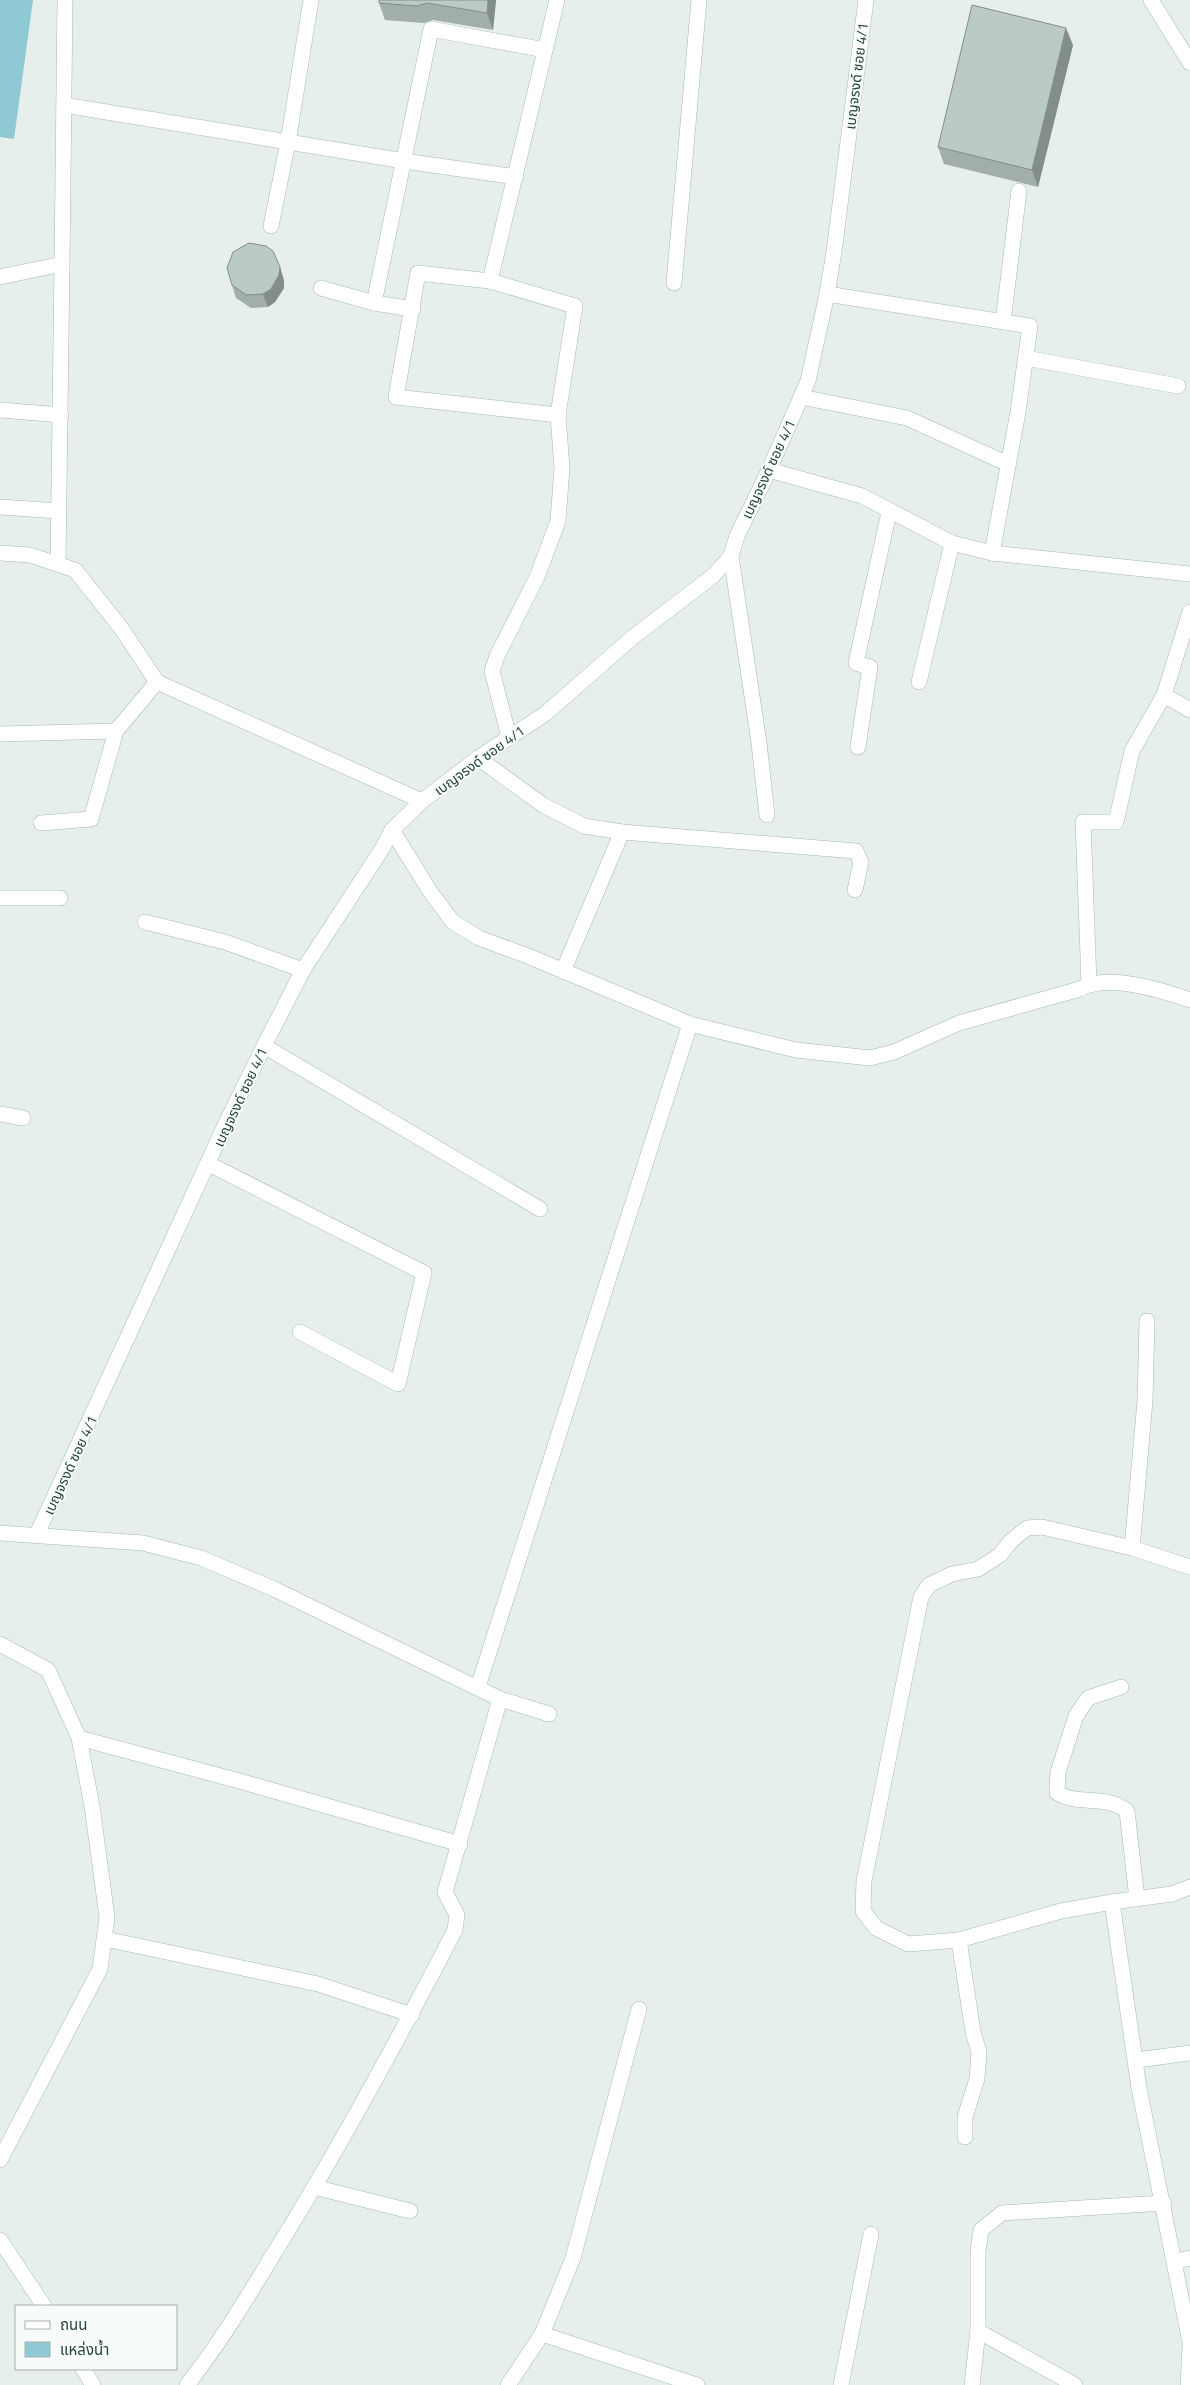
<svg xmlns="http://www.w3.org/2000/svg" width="1190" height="2385" viewBox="0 0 1190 2385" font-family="'Titillium Web','Noto Sans Thai',sans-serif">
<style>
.water{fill:#8ec9d4}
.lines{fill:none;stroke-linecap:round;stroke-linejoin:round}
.minor-casing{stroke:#a8b8b2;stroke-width:16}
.minor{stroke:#fff;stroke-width:15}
.wall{fill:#a1aea9}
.shaded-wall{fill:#838d89}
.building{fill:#bbcac4;stroke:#838d89}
.labels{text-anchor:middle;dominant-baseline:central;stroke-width:4;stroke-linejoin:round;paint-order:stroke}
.street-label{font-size:14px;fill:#24423a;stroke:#f7fbf9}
</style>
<rect width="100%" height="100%" fill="#e6efeb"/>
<path class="water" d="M0 0H33L14 139 0 137Z"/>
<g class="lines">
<defs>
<g id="minor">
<path d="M1151 0 1190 63"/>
<path d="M64 105 404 161 516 177"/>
<path d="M271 226 288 142 311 0"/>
<path d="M418 273 490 281 575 306 558 415 396 397Z"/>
<path d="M0 277 62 264 65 0"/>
<path d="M490 281 557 0"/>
<path d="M674 283 699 0"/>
<path d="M321 288 374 303 413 309"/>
<path d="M827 294 1030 326 1018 412 992 553"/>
<path d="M374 303 431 29 545 50"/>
<path d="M1003 322 1019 191"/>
<path d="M1026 358 1178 386"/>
<path d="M801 397 907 418 1008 464"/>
<path d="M0 410 61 415"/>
<path d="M769 470 862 496 952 543 992 553 1190 574"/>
<path d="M0 507 59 511"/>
<path d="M0 553 30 555 75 570 121 628 157 682 422 801"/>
<path d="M731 556 759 743 767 815"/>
<path d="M58 564 62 264"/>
<path d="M919 682 952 543"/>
<path d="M1164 695 1190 710"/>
<path d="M0 734 116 731"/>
<path d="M509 737 492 671 497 656 537 577 558 521 562 468 558 415"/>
<path d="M858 747 870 667 856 663 889 512"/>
<path d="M478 758 543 805 584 826 622 832 856 851 861 862 855 890"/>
<path d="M41 823 91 819 116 731 157 682"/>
<path d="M392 830 431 893 453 922 479 938 528 956 690 1024 796 1050 870 1058 894 1052 959 1023 1080 989C1106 973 1162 990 1190 1000"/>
<path d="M0 898H60"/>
<path d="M145 922 225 942 303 970"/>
<path d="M563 971 622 832"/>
<path d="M1089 983 1083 822H1116L1132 751 1164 695 1190 612"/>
<path d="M264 1046 540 1209"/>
<path d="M0 1114 23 1118"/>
<path d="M209 1164 424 1273 398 1384 300 1332"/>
<path d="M0 1533 143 1543 201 1558 274 1589 500 1699 549 1714"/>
<path d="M37 1534 227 1121 264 1046 303 970 382 849 392 830 422 801 478 758 545 714 633 637 713 576 731 556 737 536 769 470 808 381 827 294 834 252 866 0"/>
<path d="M1132 1548 1145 1401 1147 1321"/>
<path d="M0 1644 48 1670 79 1738 92 1806 107 1917 100 1969 0 2160"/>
<path d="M478 1687 690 1024"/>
<path d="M1121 1687 1088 1698 1076 1716 1058 1772 1057 1793C1083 1807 1102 1793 1127 1811L1137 1899"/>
<path d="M79 1738 243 1782 460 1844"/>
<path d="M1190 1887 1172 1894 1112 1902 1139 2088 1190 2342"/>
<path d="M1112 1902 1061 1911 959 1940 908 1944 876 1928 863 1911 864 1881 921 1597 929 1585 952 1574 978 1569 1000 1555 1011 1541 1027 1528 1042 1527 1132 1548 1190 1567"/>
<path d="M105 1939 318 1984 412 2015"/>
<path d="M959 1940 973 2032 979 2052 977 2079 965 2117V2137"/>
<path d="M1137 2060 1190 2053"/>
<path d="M314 2187 410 2211"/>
<path d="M0 2240 44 2306"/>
<path d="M1175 2262 1190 2258"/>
<path d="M978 2331 1075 2385"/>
<path d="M542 2334 697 2385"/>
<path d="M83 2369 93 2385"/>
<path d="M187 2385C221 2342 248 2296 276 2250 341 2146 399 2038 455 1930L457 1915 445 1892 500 1699"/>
<path d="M508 2385 542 2334 573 2258 639 2009"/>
<path d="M841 2385 871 2234"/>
<path d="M972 2385 978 2331V2251L981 2230 1002 2213 1164 2203"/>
<path d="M1188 2385 1190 2347"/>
</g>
</defs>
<use href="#minor" class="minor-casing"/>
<use href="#minor" class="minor"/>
</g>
<g class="wall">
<path d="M496 0 493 30 433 20 424 23 385 20 379 3Z"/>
<path d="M1073 45 1038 187 944 164 938 147Z"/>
<path d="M284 280V288L275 302 268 307 251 308 236 298 232 285Z"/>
</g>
<g class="shaded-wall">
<path d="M488 0H496L493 30 487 13Z"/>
<path d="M1066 28 1073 45 1038 187 1032 170Z"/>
<path d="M280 267 284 280V288L275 302 268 307 263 294Z"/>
</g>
<g class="building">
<path d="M379 0H488L487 13 427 3 417 6 379 3Z"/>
<path d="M972 5 1066 28 1032 170 938 147Z"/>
<path d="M249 243 266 246 273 251 280 267 279 275 271 289 263 294 246 295 232 285 227 268 233 252Z"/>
</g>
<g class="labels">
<g class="street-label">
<text transform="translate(856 76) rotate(-83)">เบญจรงด์ ซอย 4/1</text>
<text transform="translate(768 469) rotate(-65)">เบญจรงด์ ซอย 4/1</text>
<text transform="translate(479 760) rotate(-36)">เบญจรงด์ ซอย 4/1</text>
<text transform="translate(240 1097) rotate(-65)">เบญจรงด์ ซอย 4/1</text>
<text transform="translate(70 1465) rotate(-65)">เบญจรงด์ ซอย 4/1</text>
</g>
</g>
<rect x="15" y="2305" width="162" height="65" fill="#f7fbf9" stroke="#a3b1ad"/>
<rect x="25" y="2321" width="25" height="8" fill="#ffffff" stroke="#a3b1ad"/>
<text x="60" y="2330" font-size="15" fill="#24423a">ถนน</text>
<rect x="25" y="2342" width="25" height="15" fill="#8ec9d4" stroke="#a3b1ad"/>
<text x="60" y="2355" font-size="15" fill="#24423a">แหล่งน้ำ</text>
</svg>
